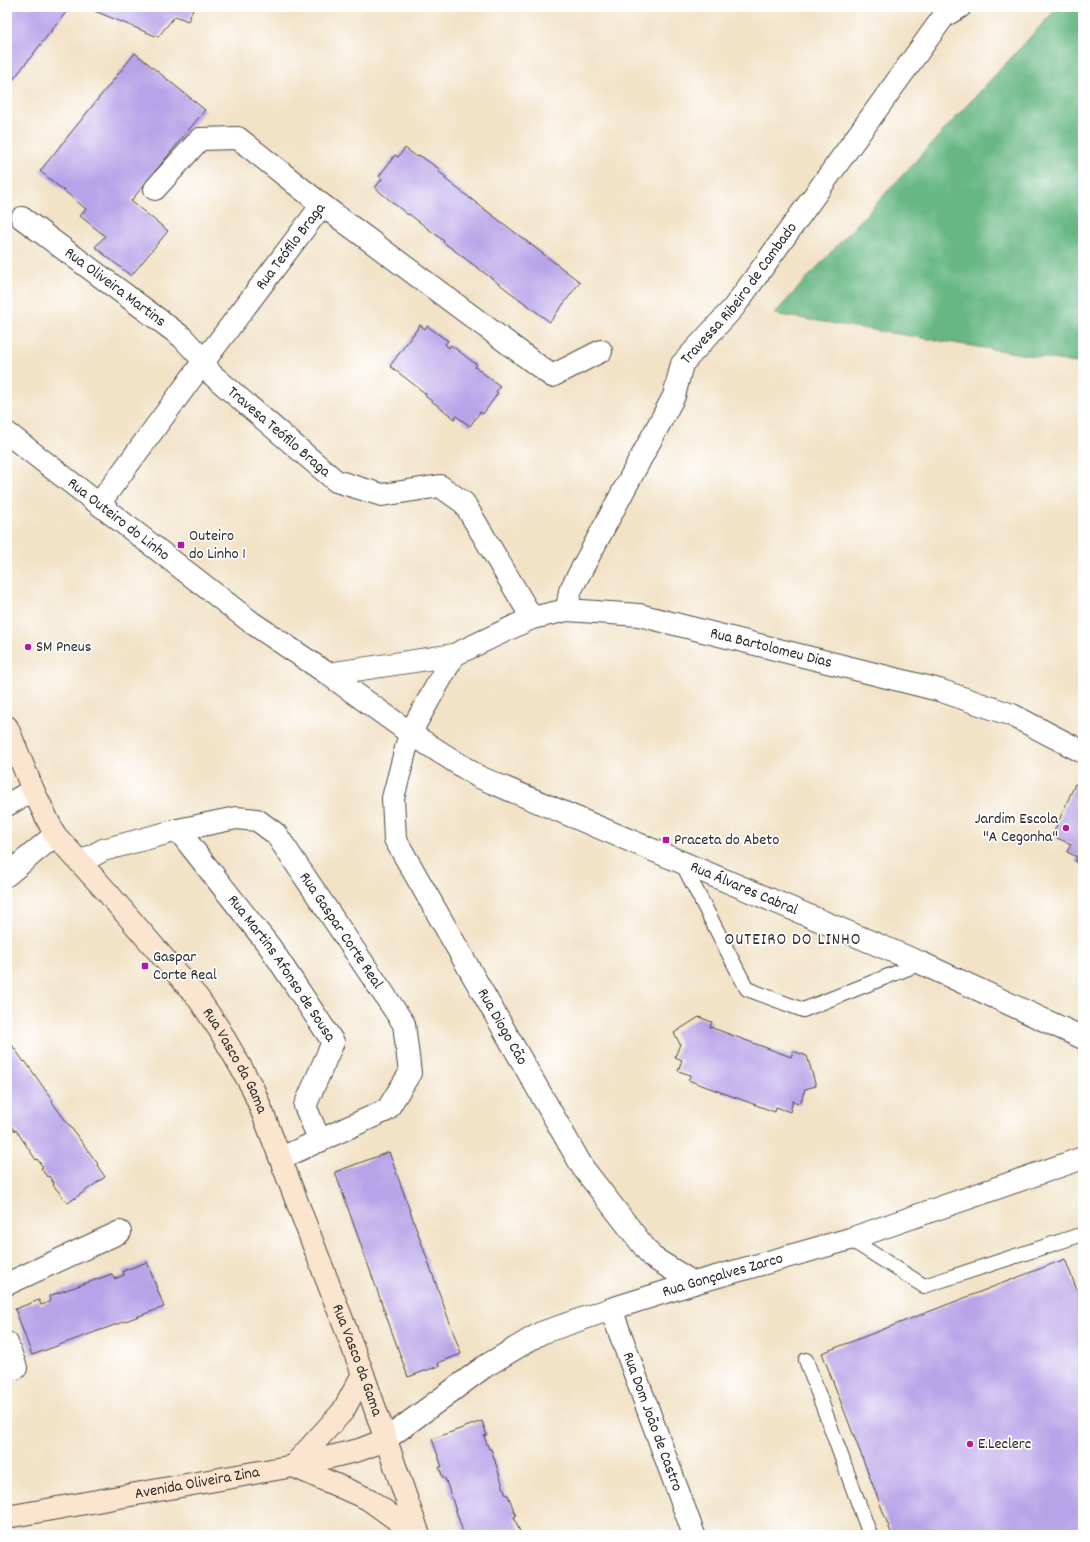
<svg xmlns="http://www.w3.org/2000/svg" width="1090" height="1542" viewBox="0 0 1090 1542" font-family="Dekko,sans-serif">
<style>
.forest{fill:#67b783;stroke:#497157}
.building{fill:#b7a3e8}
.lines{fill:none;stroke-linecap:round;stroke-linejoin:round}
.lane-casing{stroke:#494642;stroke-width:16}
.street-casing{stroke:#494642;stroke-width:24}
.secondary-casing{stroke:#494642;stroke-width:24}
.lane{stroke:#fff;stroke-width:14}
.street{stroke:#fff;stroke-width:22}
.secondary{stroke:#fbe5cf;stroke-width:22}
.poi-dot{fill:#b5179e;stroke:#fff;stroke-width:1.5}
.labels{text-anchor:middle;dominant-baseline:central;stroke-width:3.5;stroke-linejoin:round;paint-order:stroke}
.street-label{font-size:16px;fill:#2b2b2b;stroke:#fff}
.poi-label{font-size:16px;fill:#2b2b2b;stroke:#fff;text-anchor:start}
.neighbourhood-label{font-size:17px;letter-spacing:1px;fill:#2b2b2b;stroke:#fff}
</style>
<rect width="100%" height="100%" fill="#fff"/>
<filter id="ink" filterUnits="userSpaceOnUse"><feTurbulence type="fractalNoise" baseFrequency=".025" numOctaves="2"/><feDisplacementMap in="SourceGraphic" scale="8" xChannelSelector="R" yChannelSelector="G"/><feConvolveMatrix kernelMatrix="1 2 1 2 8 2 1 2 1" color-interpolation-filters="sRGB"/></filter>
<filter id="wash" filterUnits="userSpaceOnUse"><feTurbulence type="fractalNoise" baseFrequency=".012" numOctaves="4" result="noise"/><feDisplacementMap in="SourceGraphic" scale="16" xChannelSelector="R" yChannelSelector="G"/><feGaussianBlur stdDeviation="0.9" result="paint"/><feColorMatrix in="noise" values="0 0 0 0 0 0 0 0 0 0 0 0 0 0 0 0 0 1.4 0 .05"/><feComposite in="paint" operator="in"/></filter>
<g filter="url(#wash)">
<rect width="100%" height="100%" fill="#f2e2c6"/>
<path class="forest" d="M1058 7H1083V364L774 314Z"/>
<g id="blocks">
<g class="building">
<path d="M7 7H70L12 81 7 77Z"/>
<path d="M85 7H194L188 21 175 16 158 37Z"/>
<path d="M135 53 205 110 131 201 168 231 131 276 95 247 105 236 80 216 86 209 40 171Z"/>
<path d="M405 148 417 157 419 155 439 169 438 171 446 177 445 179 580 282 550 322 443 242 444 241 409 214 408 215 375 188 382 179 379 176 395 155 398 157Z"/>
<path d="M420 325 425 329 427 326 448 341 445 344 449 348 451 345 477 365 475 367 500 386 496 392 498 393 483 414 480 412 470 426 456 416 455 419 425 396 426 394 390 366Z"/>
<path d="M1075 784 1083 788V865L1075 861 1077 857 1067 852 1071 844 1052 836Z"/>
<path d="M699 1017 712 1022 710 1027 791 1057 793 1051 807 1056 816 1086 805 1089 800 1104 793 1101 790 1112 776 1107 775 1112 688 1080 691 1075 678 1071 682 1060 675 1057 680 1044 674 1033Z"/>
<path d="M7 1038 24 1062 25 1061 53 1101 52 1102 98 1164 97 1165 105 1177 68 1203 53 1185 54 1184 49 1176 47 1177 41 1168 43 1167 37 1159 36 1160 16 1130 15 1131 7 1120Z"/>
<path d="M389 1152 461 1354 438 1363 439 1366 408 1377 335 1172Z"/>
<path d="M1065 1259 1083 1306V1535H892L822 1353Z"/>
<path d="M147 1262 164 1307 32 1355 15 1309 39 1300 41 1305 51 1301 49 1296 112 1274 114 1279 124 1275 123 1271Z"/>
<path d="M482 1421 487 1435 484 1436 489 1449H491L506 1495H508L516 1516 514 1517 520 1532H522L523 1535H464L445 1478H443L439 1467H442L432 1439Z"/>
</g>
</g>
</g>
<g filter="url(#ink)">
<use href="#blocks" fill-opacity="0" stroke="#494642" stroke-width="1"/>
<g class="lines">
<defs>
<g id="lane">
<path d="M682 863 747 989 803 1010 921 963"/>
<path d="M850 1239 924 1286 1083 1234"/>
<path d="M806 1360 869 1532 868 1535"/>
</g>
<g id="street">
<path d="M155 189 200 139 238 138 322 205 552 376 601 351"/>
<path id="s1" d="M22 218 182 337 204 361 210 373 336 481 382 495 440 486 464 503 532 618"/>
<path id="s2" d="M7 433 251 622 328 674 410 733 479 777 921 963 1083 1038"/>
<path id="s3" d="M99 504 204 361 322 205"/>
<path id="s4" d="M567 610 570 591 674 396 682 364 734 307 944 16 960 7"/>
<path id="s5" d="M454 655 410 733 393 798 395 839 583 1168 652 1257 694 1283"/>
<path id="s6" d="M328 674 454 655 532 618 567 610 639 615 939 690 1012 715 1083 752"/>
<path d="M7 805 33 790"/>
<path id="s7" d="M178 830 270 947 333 1042 305 1106 320 1141"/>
<path id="s8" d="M81 862 103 850 178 830 236 818 257 820 276 834 404 1024 410 1073 387 1110 281 1158"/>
<path d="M7 875 55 835"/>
<path d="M7 1284 120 1232"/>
<path id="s9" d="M611 1309 694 1535"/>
<path d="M7 1343 16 1368"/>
<path id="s10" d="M385 1440 484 1367 541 1333 611 1309 694 1283 850 1239 1083 1158"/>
</g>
<g id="secondary">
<path id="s11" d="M7 727 33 790 55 835 107 892 198 998 219 1029 239 1064 253 1089 269 1129 363 1374 419 1535"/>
<path d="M293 1466 368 1499 418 1535"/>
<path d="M293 1466 343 1411 363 1374"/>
<path id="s12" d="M7 1517 293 1466 359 1450 385 1440"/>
</g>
</defs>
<use href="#lane" class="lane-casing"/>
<use href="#street" class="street-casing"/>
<use href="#secondary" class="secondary-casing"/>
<use href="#lane" class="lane"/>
<use href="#street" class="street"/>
<use href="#secondary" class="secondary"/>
</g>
</g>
<g class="poi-dot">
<rect x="177" y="541" width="8" height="8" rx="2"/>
<circle cx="28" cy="647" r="4"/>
<circle cx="1066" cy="828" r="4"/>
<rect x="662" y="836" width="8" height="8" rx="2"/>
<rect x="141" y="962" width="8" height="8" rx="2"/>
<circle cx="970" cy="1444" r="4"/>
</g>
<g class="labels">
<g class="street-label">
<text stroke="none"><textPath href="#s3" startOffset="321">Rua Teófilo Braga</textPath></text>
<text stroke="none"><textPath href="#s1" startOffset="116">Rua Oliveira Martins</textPath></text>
<text stroke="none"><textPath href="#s4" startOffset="364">Travessa Ribeiro de Cambado</textPath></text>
<text stroke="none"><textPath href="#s1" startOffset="336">Travesa Teófilo Braga</textPath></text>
<text stroke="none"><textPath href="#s2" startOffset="141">Rua Outeiro do Linho</textPath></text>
<text stroke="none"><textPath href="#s6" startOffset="458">Rua Bartolomeu Dias</textPath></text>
<text stroke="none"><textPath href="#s2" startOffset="872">Rua Álvares Cabral</textPath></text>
<text stroke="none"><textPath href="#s8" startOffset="323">Rua Gaspar Corte Real</textPath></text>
<text stroke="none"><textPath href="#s7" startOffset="173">Rua Martins Afonso de Sousa</textPath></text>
<text stroke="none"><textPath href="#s5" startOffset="414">Rua Diogo Cão</textPath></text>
<text stroke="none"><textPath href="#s11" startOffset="408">Rua Vasco da Gama</textPath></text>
<text stroke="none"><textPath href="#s10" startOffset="380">Rua Gonçalves Zarco</textPath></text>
<text stroke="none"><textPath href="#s11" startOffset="732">Rua Vasco da Gama</textPath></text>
<text stroke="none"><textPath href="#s9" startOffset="120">Rua Dom João de Castro</textPath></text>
<text stroke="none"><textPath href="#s12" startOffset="193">Avenida Oliveira Zina</textPath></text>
</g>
<g class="poi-label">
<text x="189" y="536">Outeiro<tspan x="189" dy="18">do Linho 1</tspan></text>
<text x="36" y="647">SM Pneus</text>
<text x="1058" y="819" text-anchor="end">Jardim Escola<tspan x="1058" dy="18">"A Cegonha"</tspan></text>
<text x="674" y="840">Praceta do Abeto</text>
<text x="153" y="957">Gaspar<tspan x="153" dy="18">Corte Real</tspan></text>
<text x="978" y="1444">E.Leclerc</text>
</g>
<g class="neighbourhood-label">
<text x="793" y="941">OUTEIRO DO LINHO</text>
</g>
</g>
<rect width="1090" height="1542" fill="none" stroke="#fff" stroke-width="24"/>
</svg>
